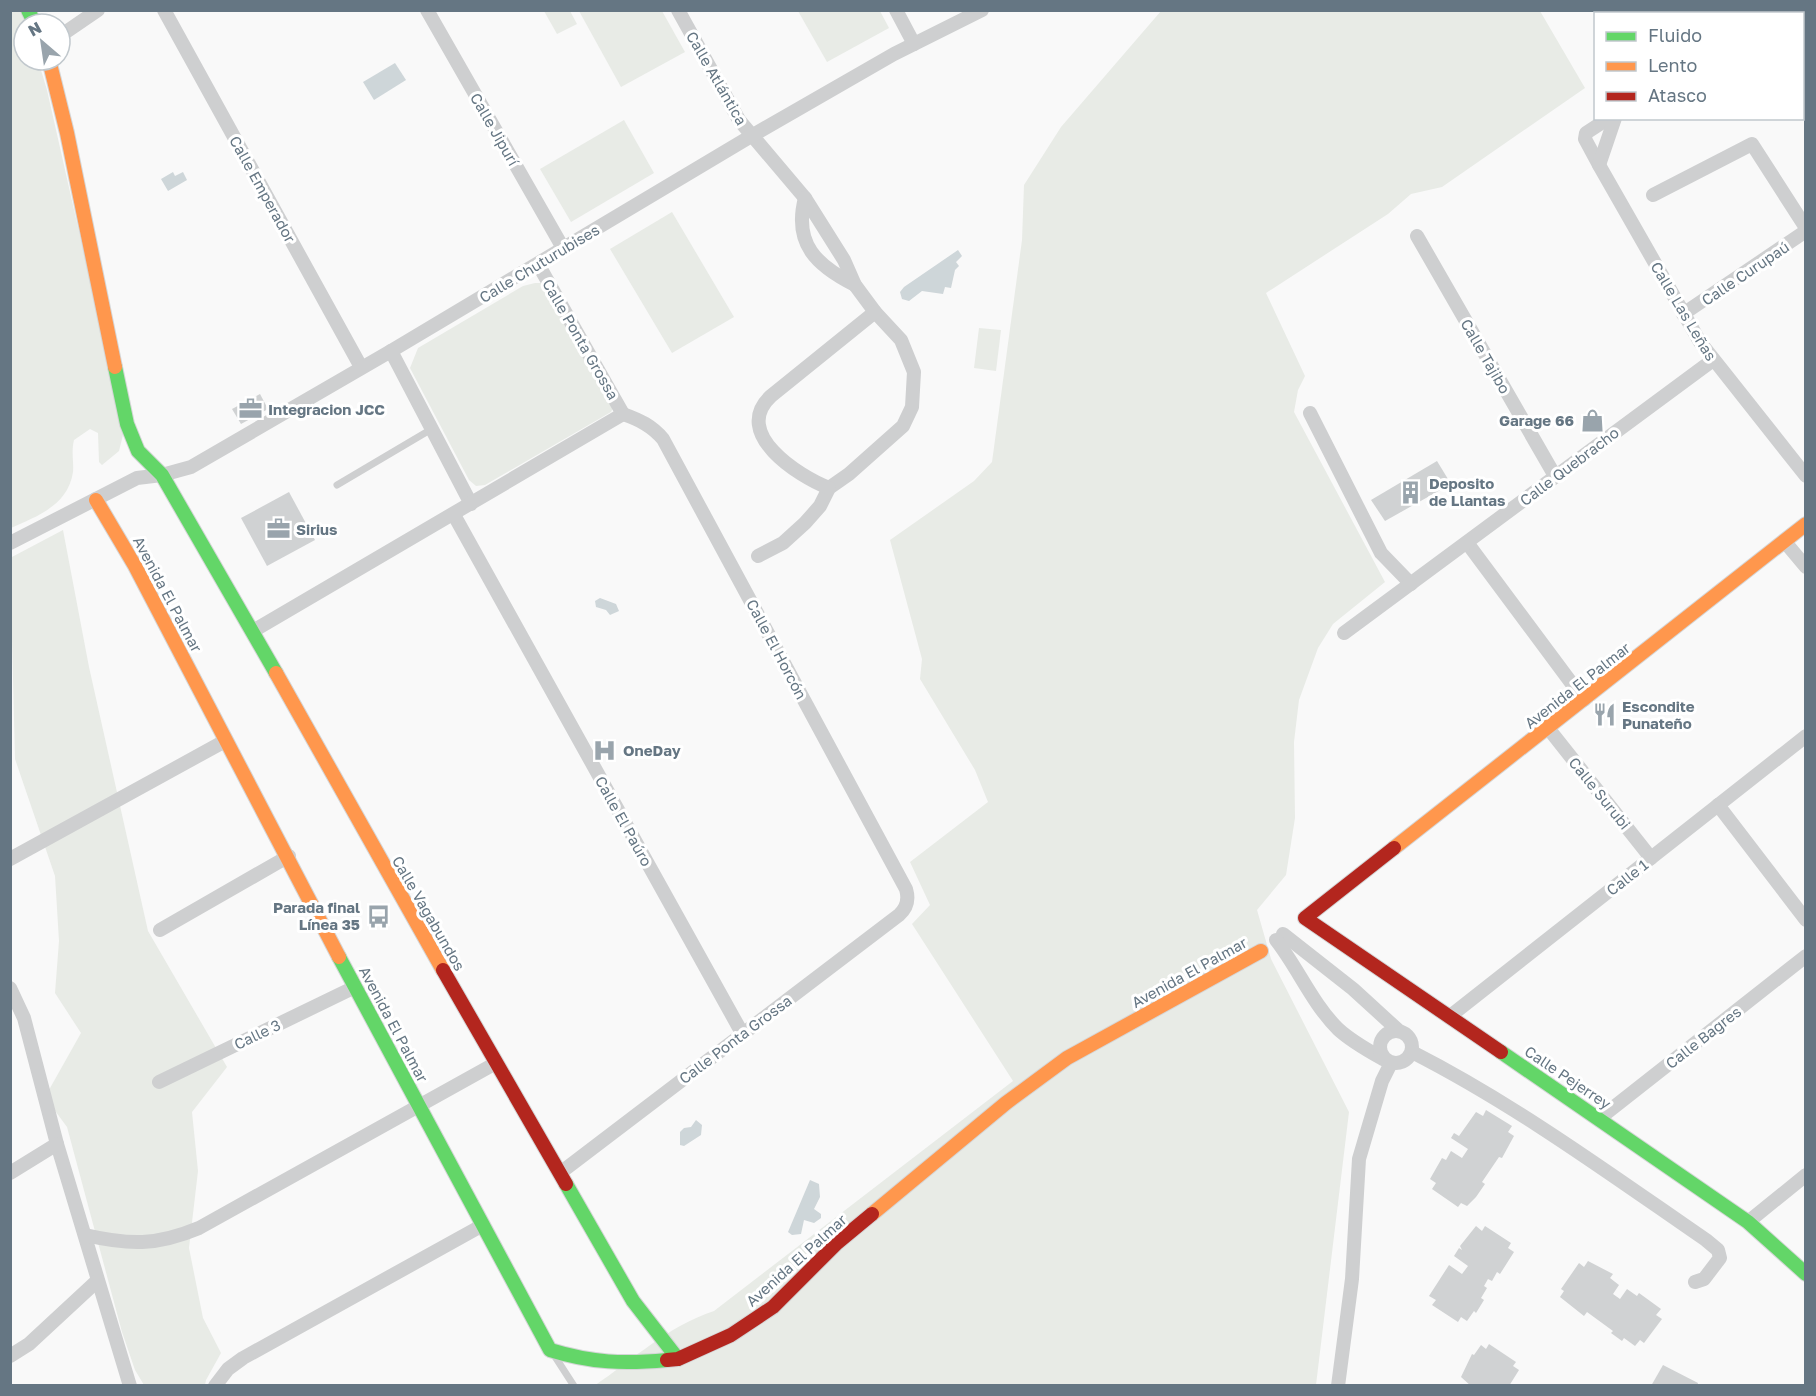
<svg xmlns="http://www.w3.org/2000/svg" width="1816" height="1396" viewBox="0 0 1816 1396" font-family="'Golos Text',sans-serif">
<style>
.green{fill:#e8ebe6}
.water{fill:#ced6d9}
.building{fill:#d0d2d3}
.lines{fill:none;stroke-linecap:round;stroke-linejoin:round}
.fast-casing{stroke:#d5d6d7;stroke-width:16}
.slow-casing{stroke:#d5d6d7;stroke-width:16}
.jam-casing{stroke:#d5d6d7;stroke-width:16}
.lane{stroke:#cecfd0;stroke-width:7}
.street{stroke:#cecfd0;stroke-width:14}
.fast{stroke:#63d668;stroke-width:14}
.slow{stroke:#ff974d;stroke-width:14}
.jam{stroke:#b3261e;stroke-width:14}
.labels{text-anchor:middle;dominant-baseline:central;stroke-width:6;stroke-linejoin:round;paint-order:stroke}
.street-label{font-size:15px;fill:#657683;stroke:#fff}
.poi-label{font-size:15px;font-weight:bold;fill:#657683;stroke:#fff;text-anchor:start}
</style>
<rect width="100%" height="100%" fill="#f9f9f9"/>
<g class="green">
<path d="M10 11H23L26 24H24V60H38L47 90 124 431 119 451 102 465 99 462 98 433 90 429 74 440C71 453 74 462 73 472 68 505 38 516 11 528Z"/>
<path d="M544 11H570L577 24 557 34Z"/>
<path d="M579 11H662L685 52 621 87Z"/>
<path d="M798 11H880L889 28 827 62Z"/>
<path d="M1161 11H1540L1585 88 1442 187 1411 194 1388 214 1266 293 1305 376 1298 390 1294 412 1385 582 1333 624 1318 648 1299 700 1294 742 1295 818 1286 875 1257 910 1271 959 1349 1112 1316 1385 594 1386C634 1359 668 1326 714 1311L1013 1081 912 924 930 905 910 862 988 802 975 770 920 679 922 659 890 540 974 481 992 462 1022 240 1024 185 1061 127Z"/>
<path d="M624 120 654 173 571 222 540 169Z"/>
<path d="M672 212 734 317 672 353 610 249Z"/>
<path d="M535 283H544L614 406 611 412 485 485 476 486 469 480 410 368 418 348 523 286Z"/>
<path d="M979 328 1001 330 996 371 974 368Z"/>
<path d="M63 530 89 667 148 931 227 1067 192 1112 198 1171 189 1248 203 1318 221 1353 206 1380 205 1385H144L135 1370 122 1332 67 1127 45 1097 81 1033 55 993 59 941 55 876 15 759 10 558Z"/>
</g>
<g class="water">
<path d="M395 63 406 80 374 100 363 82Z"/>
<path d="M173 172 175 176 183 172 187 180 168 191 161 179Z"/>
<path d="M958 250 962 256 956 262 959 266 955 270 951 288 945 287 943 294 922 291 909 301 902 299 900 292 904 287Z"/>
<path d="M600 598 616 604 619 611 610 615 606 610 596 607 595 601Z"/>
<path d="M696 1120 702 1125 701 1135 684 1146 680 1145V1132L684 1128 691 1127Z"/>
<path d="M810 1180 819 1184 820 1197 814 1209 821 1214V1218L814 1223 804 1220 801 1234 792 1235 788 1232Z"/>
</g>
<g class="building">
<path d="M260 394 268 409 241 424 232 409Z"/>
<path d="M1437 461 1451 484 1385 521 1371 500Z"/>
<path d="M289 492 315 540 267 566 241 518Z"/>
<path d="M1486 1110 1512 1126 1508 1132 1514 1136 1502 1158 1499 1157 1482 1182 1485 1184 1476 1197 1467 1206 1461 1203 1458 1207 1432 1189 1436 1183 1430 1179 1442 1158 1446 1160 1451 1151 1462 1158 1468 1149 1451 1138 1454 1133 1459 1136 1476 1112 1483 1116Z"/>
<path d="M1476 1226 1482 1231 1485 1226 1511 1243 1508 1248 1514 1252 1500 1274 1497 1272 1492 1281 1488 1279 1484 1286 1487 1288 1481 1298 1484 1300 1476 1313 1474 1311 1467 1321 1461 1317 1458 1322 1432 1305 1436 1300 1429 1296 1449 1265 1462 1274 1468 1266 1454 1256 1459 1248 1462 1250 1460 1246Z"/>
<path d="M1588 1261 1613 1274 1610 1278 1619 1285 1613 1294 1620 1299 1627 1289 1637 1296 1639 1293 1661 1309 1656 1315 1662 1319 1644 1343 1640 1340 1635 1346 1624 1338 1622 1341 1611 1333 1613 1331 1587 1312 1584 1316 1560 1297 1564 1291 1561 1289 1579 1263 1584 1267Z"/>
<path d="M1489 1344 1516 1362 1513 1366 1519 1370 1509 1386H1471L1461 1377 1472 1354 1474 1355 1481 1345 1486 1349Z"/>
<path d="M1663 1365 1698 1383 1697 1386H1651Z"/>
</g>
<g class="lines">
<defs>
<g id="fast">
<path d="M28 10 35 24"/>
<path d="M115 367 127 424 138 451 162 475 276 673"/>
<path d="M339 957 550 1350C592 1363 624 1364 667 1360"/>
<path d="M1501 1052 1748 1222 1806 1274"/>
<path d="M566 1184 633 1301 678 1359"/>
</g>
<g id="slow">
<path d="M49 60 67 133 115 367"/>
<path d="M96 500 135 566 339 957"/>
<path d="M276 673 443 970"/>
<path d="M1394 848 1806 524"/>
<path d="M872 1214 1006 1103 1067 1058 1261 951"/>
</g>
<g id="jam">
<path d="M1394 848 1305 918 1501 1052"/>
<path d="M443 970 566 1184"/>
<path d="M667 1360 678 1359 731 1335 773 1307 837 1243 872 1214"/>
</g>
</defs>
<use href="#fast" class="fast-casing"/>
<use href="#slow" class="slow-casing"/>
<use href="#jam" class="jam-casing"/>
<g class="lane">
<path d="M337 485 430 430"/>
<path d="M554 1355 574 1386"/>
</g>
<g class="street">
<path d="M164 10 361 367"/>
<path d="M427 10 563 248"/>
<path d="M678 10 739 120 805 198 844 260 855 285 875 312 901 340 914 372 912 407 903 426 849 474 829 488 820 506 805 523 783 543 758 556"/>
<path d="M896 10 914 44"/>
<path d="M1783 14 1788 10"/>
<path d="M60 36 98 10"/>
<path d="M1609 118 1586 133 1585 139 1599 165 1700 342 1806 476"/>
<path d="M1599 165 1615 118"/>
<path d="M1653 195 1752 144 1806 228"/>
<path d="M805 198C793 244 817 266 855 285"/>
<path d="M1417 236 1555 476"/>
<path d="M538 264 623 414"/>
<path d="M1683 314 1806 231"/>
<path d="M391 351 471 504"/>
<path d="M1310 413 1381 553 1411 584"/>
<path d="M829 488C798 476 731 433 771 396L875 312"/>
<path d="M454 515 742 1033"/>
<path d="M1785 542 1806 567"/>
<path d="M10 543 137 478 162 475 191 467 391 351 753 135 894 54 982 10"/>
<path d="M1468 544 1584 700"/>
<path d="M253 631 623 414"/>
<path d="M1344 633 1713 360"/>
<path d="M1548 728 1651 858"/>
<path d="M1718 805 1806 920"/>
<path d="M10 859 225 741"/>
<path d="M160 930 289 856"/>
<path d="M1283 934 1353 989 1399 1031"/>
<path d="M1276 940C1298 968 1312 1003 1338 1029 1352 1042 1369 1051 1385 1060"/>
<path d="M10 988 24 1018 57 1144 130 1386"/>
<path d="M1449 1017 1806 736"/>
<circle cx="1396" cy="1047" r="16"/>
<path d="M1412 1052C1516 1105 1610 1174 1706 1240L1718 1250 1720 1258 1704 1279 1695 1282"/>
<path d="M159 1082 355 987"/>
<path d="M1600 1118 1806 956"/>
<path d="M10 1173 57 1144"/>
<path d="M560 1173 899 915C907 908 909 899 906 889L663 439C652 426 640 420 623 414"/>
<path d="M1748 1222 1806 1175"/>
<path d="M85 1235C129 1245 156 1246 199 1228L496 1063"/>
<path d="M10 1356 29 1344 97 1281"/>
<path d="M215 1386 228 1369 243 1358 483 1225"/>
<path d="M1338 1386 1352 1279 1359 1159 1382 1081 1391 1063"/>
</g>
<use href="#fast" class="fast"/>
<use href="#slow" class="slow"/>
<use href="#jam" class="jam"/>
</g>
<defs>
<symbol id="office-bare" viewBox="-9 -9 18 18"><path d="M-6-3h4V-5.5h4V-3h4V5H-6ZM-1-4.5V-3h2v-1.5ZM-6 0V1H6V0Z" fill="#99a4ac" stroke="#fff" stroke-width="2.5" paint-order="stroke"/></symbol>
<symbol id="shop-bare" viewBox="-9 -9 18 18"><path d="M-5-2.5h2.3a2.7 3.5 0 0 1 5.4 0H5L5.5 6h-11ZM-1.5-2.5h3a1.5 2.3 0 0 0-3 0Z" fill="#99a4ac" stroke="#fff" stroke-width="2.5" paint-order="stroke"/></symbol>
<symbol id="building-bare" viewBox="-9 -9 18 18"><path d="M-4-6H4V6H1V3H-1V6H-4ZM-2.5-4.3h1.7v1.8h-1.7ZM.8-4.3h1.7v1.8H.8ZM-2.5-1h1.7V.8h-1.7ZM.8-1h1.7V.8H.8Z" fill="#99a4ac" stroke="#fff" stroke-width="2.5" paint-order="stroke"/></symbol>
<symbol id="restaurant-bare" viewBox="-9 -9 18 18"><path d="M-5-6h1v4h1v-4h1v4h1v-4h1v5L-1.5 .5V6h-2V.5L-5-1ZM5-6V6H3V1.5H1.5Q1.5-4 5-6Z" fill="#99a4ac" stroke="#fff" stroke-width="2.5" paint-order="stroke"/></symbol>
<symbol id="hospital-bare" viewBox="-9 -9 18 18"><path d="M-5-5h3v3.5h4V-5h3V5h-3V1.5h-4V5h-3Z" fill="#99a4ac" stroke="#fff" stroke-width="2.5" paint-order="stroke"/></symbol>
<symbol id="bus-bare" viewBox="-9 -9 18 18"><path d="M-5-6H5V4H4V6H2V4H-2V6H-4V4H-5ZM-3.5-4V0h7V-4ZM-3.5 1.2v1.5H-2V1.2ZM2 1.2v1.5H3.5V1.2Z" fill="#99a4ac" stroke="#fff" stroke-width="2.5" paint-order="stroke"/></symbol>
</defs>
<g fill-rule="evenodd">
<use href="#office-bare" x="234" y="392" width="33" height="33"/>
<use href="#shop-bare" x="1576" y="404" width="33" height="33"/>
<use href="#building-bare" x="1394" y="476" width="33" height="33"/>
<use href="#office-bare" x="262" y="512" width="33" height="33"/>
<use href="#restaurant-bare" x="1588" y="698" width="33" height="33"/>
<use href="#hospital-bare" x="588" y="734" width="33" height="33"/>
<use href="#bus-bare" x="362" y="900" width="33" height="33"/>
</g>
<g class="labels">
<g class="street-label">
<text transform="translate(717 78) rotate(60)">Calle Atlántica</text>
<text transform="translate(495 129) rotate(60)">Calle Jipurí</text>
<text transform="translate(263 189) rotate(61)">Calle Emperador</text>
<text transform="translate(539 263) rotate(-31)">Calle Chuturubises</text>
<text transform="translate(1745 273) rotate(-34)">Calle Curupaú</text>
<text transform="translate(1684 311) rotate(59)">Calle Las Leñas</text>
<text transform="translate(581 339) rotate(60)">Calle Ponta Grossa</text>
<text transform="translate(1486 356) rotate(60)">Calle Tajibo</text>
<text transform="translate(1569 466) rotate(-37)">Calle Quebracho</text>
<text transform="translate(168 594) rotate(62)">Avenida El Palmar</text>
<text transform="translate(777 649) rotate(62)">Calle El Horcón</text>
<text transform="translate(1577 685) rotate(-38)">Avenida El Palmar</text>
<text transform="translate(1600 793) rotate(51)">Calle Surubi</text>
<text transform="translate(624 821) rotate(61)">Calle El Paúro</text>
<text transform="translate(1627 877) rotate(-38)">Calle 1</text>
<text transform="translate(429 913) rotate(60)">Calle Vagabundos</text>
<text transform="translate(1189 972) rotate(-29)">Avenida El Palmar</text>
<text transform="translate(394 1024) rotate(62)">Avenida El Palmar</text>
<text transform="translate(257 1034) rotate(-26)">Calle 3</text>
<text transform="translate(1703 1037) rotate(-38)">Calle Bagres</text>
<text transform="translate(735 1039) rotate(-37)">Calle Ponta Grossa</text>
<text transform="translate(1568 1077) rotate(34)">Calle Pejerrey</text>
<text transform="translate(796 1260) rotate(-42)">Avenida El Palmar</text>
</g>
<g class="poi-label">
<text x="268" y="409">Integracion JCC</text>
<text x="1574" y="420" text-anchor="end">Garage 66</text>
<text x="1429" y="483">Deposito<tspan x="1429" dy="17">de Llantas</tspan></text>
<text x="296" y="529">Sirius</text>
<text x="1622" y="706">Escondite<tspan x="1622" dy="17">Punateño</tspan></text>
<text x="623" y="750">OneDay</text>
<text x="360" y="907" text-anchor="end">Parada final<tspan x="360" dy="17">Línea 35</tspan></text>
</g>
</g>
<rect width="1816" height="1396" fill="none" stroke="#657683" stroke-width="24"/>
<rect x="1594" y="12" width="210" height="108" fill="#ffffff" stroke="#c1c8cd" stroke-width="1.5"/>
<rect x="1606" y="32" width="30" height="9" fill="#63d668" stroke="#c1c8cd" stroke-width="1.5"/>
<text x="1648" y="42" font-size="18" fill="#657683">Fluido</text>
<rect x="1606" y="62" width="30" height="9" fill="#ff974d" stroke="#c1c8cd" stroke-width="1.5"/>
<text x="1648" y="72" font-size="18" fill="#657683">Lento</text>
<rect x="1606" y="92" width="30" height="9" fill="#b3261e" stroke="#c1c8cd" stroke-width="1.5"/>
<text x="1648" y="102" font-size="18" fill="#657683">Atasco</text>
<g transform="translate(42 42) rotate(331)"><circle r="28" fill="#ffffff" stroke="#c1c8cd" stroke-width="1.5"/>
<path d="M0-4.5L10 22L0 15L-10 22Z" fill="#99a4ac"/>
<text y="-9" font-size="16" font-weight="bold" text-anchor="middle" fill="#657683">N</text>
</g>
</svg>
